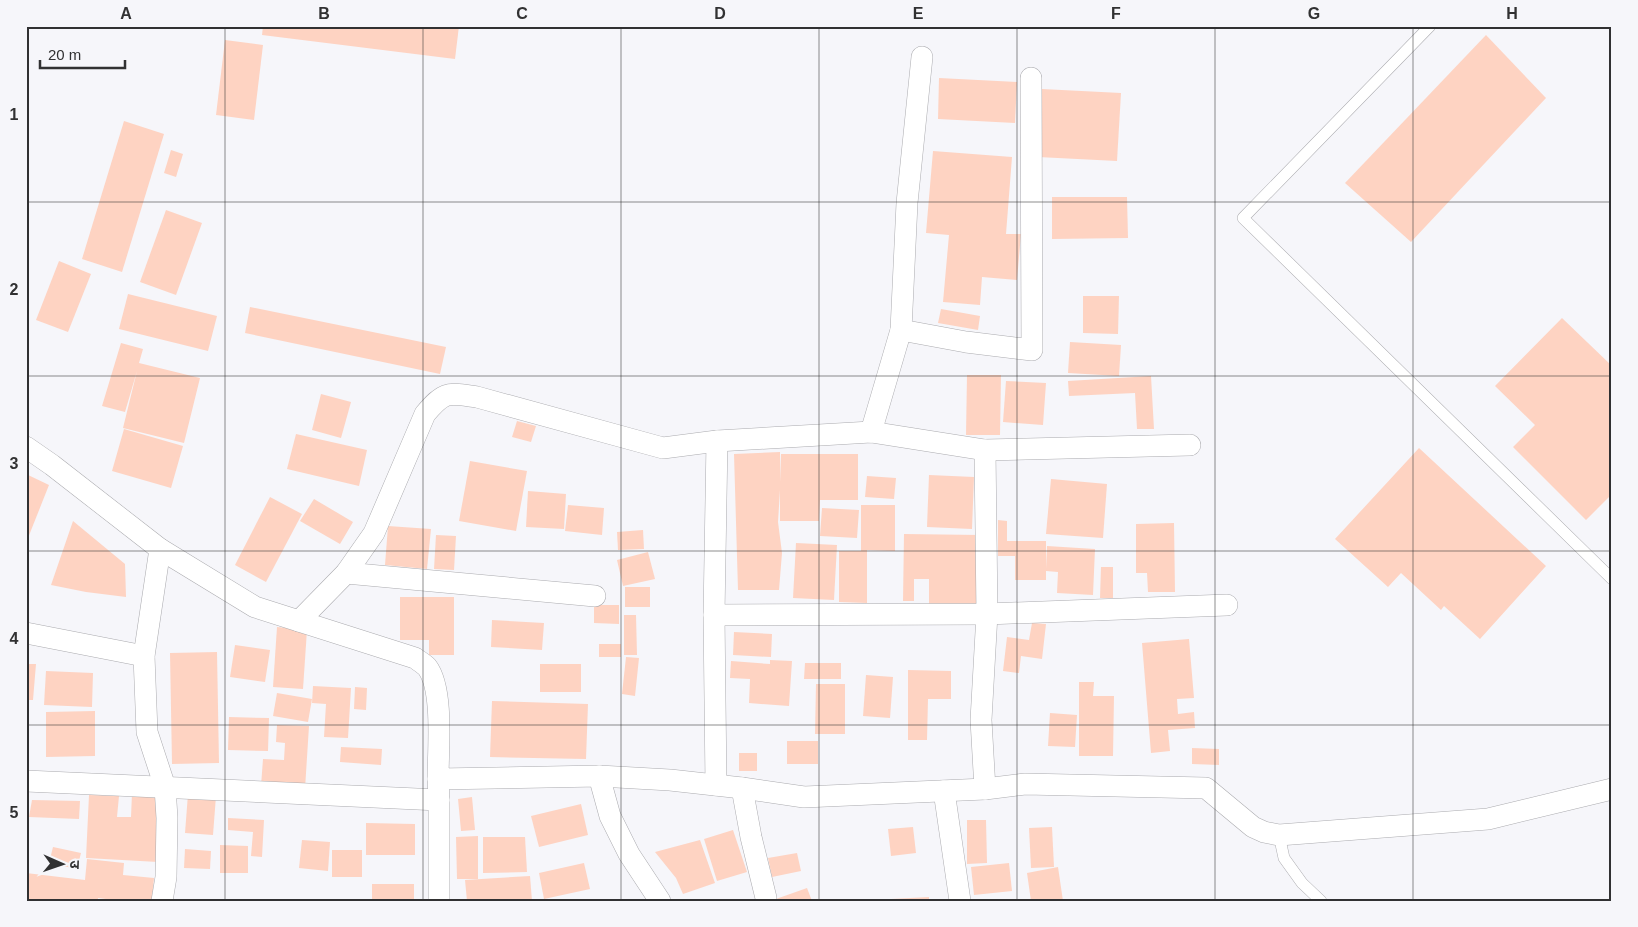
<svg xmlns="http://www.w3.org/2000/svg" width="1638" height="927" viewBox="0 0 1638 927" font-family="Arial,'Noto Sans Devanagari',sans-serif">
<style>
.building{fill:#fed3c2}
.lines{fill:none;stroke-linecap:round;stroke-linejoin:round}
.service-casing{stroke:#ababaf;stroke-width:12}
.minor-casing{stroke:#ababaf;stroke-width:22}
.service{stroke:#fff;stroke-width:11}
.minor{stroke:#fff;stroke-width:21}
.grid{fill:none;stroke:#313132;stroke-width:1;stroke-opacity:0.55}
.neatline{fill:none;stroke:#313132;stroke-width:2}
.grid-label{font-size:16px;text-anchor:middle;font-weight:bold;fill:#313132}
</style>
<rect width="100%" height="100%" fill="#f6f6fa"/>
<g class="building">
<path d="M263 26H459L455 59 262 35Z"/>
<path d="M1486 35 1546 98 1411 242 1345 183Z"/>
<path d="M225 40 263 45 254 120 216 115Z"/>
<path d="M939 78 1017 82 1015 123 938 119Z"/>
<path d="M1042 89 1121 93 1117 161 1038 157Z"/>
<path d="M124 121 164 134 122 272 82 259Z"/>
<path d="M171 150 183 154 176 177 164 173Z"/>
<path d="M933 151 1012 157 1006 234H1021L1017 280 982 277 980 305 943 302 949 235 926 233Z"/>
<path d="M1052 197H1127L1128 238 1052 239Z"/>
<path d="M166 210 202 223 176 295 140 282Z"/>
<path d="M59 261 91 274 68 332 36 320Z"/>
<path d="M128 294 217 316 208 351 119 329Z"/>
<path d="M1083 296H1119L1118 334 1083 333Z"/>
<path d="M250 307 446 347 440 374 245 333Z"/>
<path d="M941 309 980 316 978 330 938 323Z"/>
<path d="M1562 318 1612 366V494L1586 520 1513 447 1535 425 1495 386Z"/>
<path d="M1070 342 1121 345 1119 376 1068 373Z"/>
<path d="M121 343 143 349 139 363 200 378 184 443 123 428 137 371 125 412 102 406Z"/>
<path d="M967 375H1001L1000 435H966Z"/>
<path d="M1151 376 1154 429H1137L1135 393 1069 396 1068 381Z"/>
<path d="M1006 381 1046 383 1043 425 1003 422Z"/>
<path d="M321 394 351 402 341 438 312 430Z"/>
<path d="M517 421 536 426 531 442 512 437Z"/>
<path d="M124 429 183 446 171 488 112 471Z"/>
<path d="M296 434 367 450 359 486 287 469Z"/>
<path d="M1419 448 1546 566 1480 639 1444 606 1441 610 1401 573 1388 587 1335 539Z"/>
<path d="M780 452V482L781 454H858V500H820L819 521H780V490L778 522 782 553 779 590H738L734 454Z"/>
<path d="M470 461 527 471 516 531 459 521Z"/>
<path d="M26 474 49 485 26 543Z"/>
<path d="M929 475 974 477 972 529 927 527Z"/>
<path d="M867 476 896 478 894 499 865 497Z"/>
<path d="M1051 479 1107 484 1103 538 1046 534Z"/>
<path d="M528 491 566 494 564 529 526 527Z"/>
<path d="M270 497 302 514 266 582 235 565Z"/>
<path d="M314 499 353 522 340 544 300 521Z"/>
<path d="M568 505 604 508 602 535 565 531Z"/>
<path d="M861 505H895V551L867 550V603L839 602V551H861Z"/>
<path d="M822 508 859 510 857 538 820 536Z"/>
<path d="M998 520 1007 521V541H1046V569L1047 546 1095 549 1093 595 1057 593 1058 572 1046 571V580H1015V556H998Z"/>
<path d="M73 521 125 564 126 597 86 592 51 585Z"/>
<path d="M1174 523 1175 592H1148L1147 573H1136V524Z"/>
<path d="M388 526 431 529 427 569 385 565Z"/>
<path d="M643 530 644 549 618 550 617 532Z"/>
<path d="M904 534 981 535 980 609H929V579H914V601H903Z"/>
<path d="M436 535 456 536 454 570 434 569Z"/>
<path d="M796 543 837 545 834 600 793 598Z"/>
<path d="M648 552 655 579 623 586 617 560Z"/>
<path d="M1101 567H1113V598H1100Z"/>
<rect x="625" y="587" width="25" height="20"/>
<path d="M400 597H454V655H429V640H400Z"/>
<path d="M594 605H619V624L594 623Z"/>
<path d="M624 615H636L637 655H624Z"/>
<path d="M492 620 544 623 542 650 491 647Z"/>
<path d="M1032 623 1046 624 1042 659 1021 656 1019 673 1003 671 1007 637 1029 640Z"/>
<path d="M277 627 307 630 303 689 273 687Z"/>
<path d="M734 632 772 634 771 657 733 655Z"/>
<path d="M1189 639 1194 698 1177 699 1178 714 1194 712 1195 728 1168 730 1170 751 1151 753 1142 643Z"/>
<rect x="599" y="644" width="22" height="13"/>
<path d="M235 645 270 650 265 682 230 677Z"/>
<path d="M217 652 219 763 172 764 170 653Z"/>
<path d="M626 657 639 658 635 696 622 694Z"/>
<path d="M770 660 792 661 789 706 749 703 750 679 730 678 731 661 770 664Z"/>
<path d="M805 663H841V679H804Z"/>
<path d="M26 664H36L33 700H26Z"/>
<rect x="540" y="664" width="41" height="28"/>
<path d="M908 670 951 671V699H928L927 740H908Z"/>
<path d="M46 671 93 673 92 707 44 705Z"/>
<path d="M866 675 893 677 890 718 863 716Z"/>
<path d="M1079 682H1094L1093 696H1114L1113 756H1079Z"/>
<path d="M816 684H845V734H815Z"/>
<path d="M313 686 351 688 348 738 324 737 326 704 312 703Z"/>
<path d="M355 687 367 688 366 710 354 709Z"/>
<path d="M277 693 312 699 308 722 273 716Z"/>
<path d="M492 701 588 704 586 759 490 757Z"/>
<path d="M95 711V756L46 757V712Z"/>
<path d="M1050 713 1077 715 1075 747 1048 746Z"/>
<path d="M229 717 269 718 268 751 228 750Z"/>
<path d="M277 725 309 726 305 789 261 786 263 759 284 760 285 743 276 742Z"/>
<rect x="787" y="741" width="31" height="23"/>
<path d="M341 747 382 749 381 765 340 762Z"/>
<path d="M1192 748 1219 749V765L1192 764Z"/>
<rect x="739" y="753" width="18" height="18"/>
<path d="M132 793 160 795 158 862 86 858 89 795 119 796 117 817H131Z"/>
<path d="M188 794 216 796 213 835 185 833Z"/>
<path d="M472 797 475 830 461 831 458 799Z"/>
<path d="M32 800 80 801 79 819 29 817Z"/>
<path d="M581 804 588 835 539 847 531 816Z"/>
<path d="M228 818 264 820 262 857 251 856 253 832 228 830Z"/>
<path d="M967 820H986L987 863 967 864Z"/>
<path d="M366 823 415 824V855H366Z"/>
<path d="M913 827 916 853 891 856 888 829Z"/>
<path d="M1052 827 1054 867 1031 868 1029 828Z"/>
<path d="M733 830 747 872 717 881 704 839Z"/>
<path d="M478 836V879H457L456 837Z"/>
<path d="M483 837H525L527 872 483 873Z"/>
<path d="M302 840 330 842 328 871 299 868Z"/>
<path d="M700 840 715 883 683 894 676 878 655 852Z"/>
<path d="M220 845 248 846V873H220Z"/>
<path d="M53 847 81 853 77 869 49 863Z"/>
<path d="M185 849 211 851 210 869 184 868Z"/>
<rect x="332" y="850" width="30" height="27"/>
<path d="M797 853 801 871 772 877 768 858Z"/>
<path d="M87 859 124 863 123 875 154 878 152 901H121L98 898V901H26V873L85 880Z"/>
<path d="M584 863 590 889 544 899 539 873Z"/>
<path d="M1009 863 1012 891 974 895 971 867Z"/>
<path d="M1058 867 1063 901H1031L1027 873Z"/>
<path d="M530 876 532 901H467L465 880Z"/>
<rect x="372" y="884" width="42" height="17"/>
<path d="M807 888 812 901H777L776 899Z"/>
<path d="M929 897V901H891V899Z"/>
</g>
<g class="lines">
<defs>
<g id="service">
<path d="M1430 26 1243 218 1612 579"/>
<path d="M1279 835 1284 858 1302 883 1321 901"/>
</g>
<g id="minor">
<path d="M901 330 966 342 1032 350 1031 78"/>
<path d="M871 432 901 330 907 203 922 57"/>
<path d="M26 447 52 465 160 549 144 656 147 732 165 787 167 818 166 877 162 901"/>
<path d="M160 549 255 607 415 658C419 661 424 664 427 667 444 689 438 751 438 779L599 776 670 780 742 788 804 797 985 789 1025 784 1206 788 1253 827 1264 832 1279 835 1488 819 1612 789"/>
<path d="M346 573 595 596"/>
<path d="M714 615 987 614 1227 605"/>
<path d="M299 621 346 573 374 533 425 414C445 390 448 393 477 397L663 448 717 441 871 432 985 450 1190 445"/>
<path d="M26 633 144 656"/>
<path d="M599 776 610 816 629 854 660 901"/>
<path d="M26 781 439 800 438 779"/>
<path d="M716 785 714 615 717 441"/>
<path d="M742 788 751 837 766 898"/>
<path d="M985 789 981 720 987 614 985 450"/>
<path d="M944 791 960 901"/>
<path d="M439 901V800"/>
</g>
</defs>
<use href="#service" class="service-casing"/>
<use href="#minor" class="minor-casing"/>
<use href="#service" class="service"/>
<use href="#minor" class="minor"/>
</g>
<path class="grid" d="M225 26V901M423 26V901M621 26V901M819 26V901M1017 26V901M1215 26V901M1413 26V901M26 202H1612M26 376H1612M26 551H1612M26 725H1612"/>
<rect width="1638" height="927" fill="none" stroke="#f6f6fa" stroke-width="55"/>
<g transform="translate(62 864) rotate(92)" stroke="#f6f6fa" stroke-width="4" paint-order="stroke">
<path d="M0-4L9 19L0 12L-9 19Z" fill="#313132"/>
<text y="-8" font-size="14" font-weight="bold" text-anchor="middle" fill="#313132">उ</text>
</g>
<path d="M40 60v8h85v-8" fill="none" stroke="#313132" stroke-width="2.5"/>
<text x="48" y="60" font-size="15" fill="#313132" stroke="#f6f6fa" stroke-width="4" paint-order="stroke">20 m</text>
<rect x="28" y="28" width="1582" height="872" class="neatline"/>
<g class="grid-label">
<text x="126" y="19">A</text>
<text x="324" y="19">B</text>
<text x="522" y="19">C</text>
<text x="720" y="19">D</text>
<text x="918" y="19">E</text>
<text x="1116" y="19">F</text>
<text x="1314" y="19">G</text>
<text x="1512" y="19">H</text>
<text x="14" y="120">1</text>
<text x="14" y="295">2</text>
<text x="14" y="469">3</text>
<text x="14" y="644">4</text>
<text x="14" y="818">5</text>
</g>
</svg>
